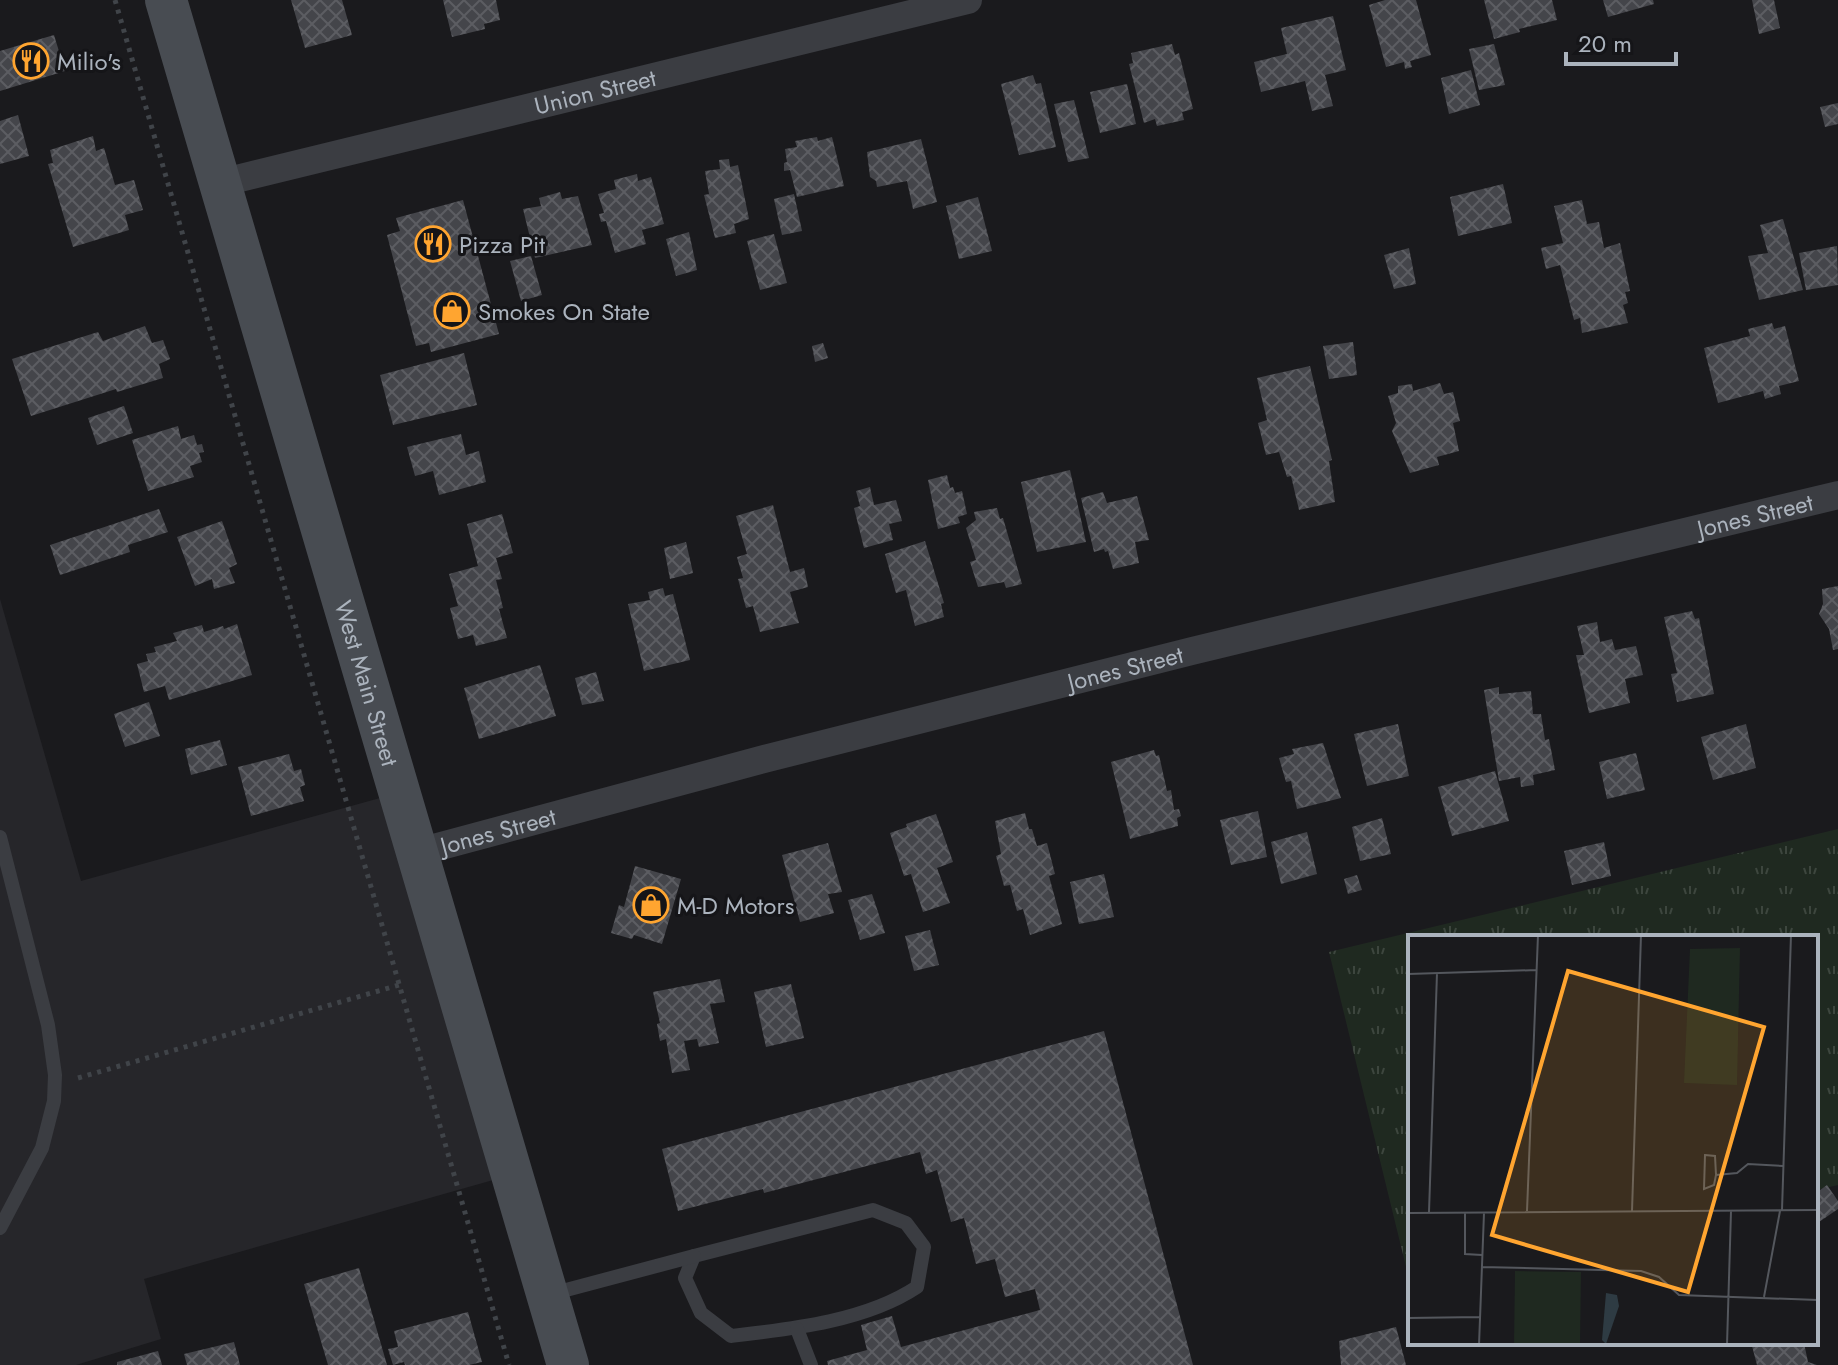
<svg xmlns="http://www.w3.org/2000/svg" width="1838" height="1365" viewBox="0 0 1838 1365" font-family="Jost,sans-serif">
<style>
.built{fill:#26262a}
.grass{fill:url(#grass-tufts)}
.building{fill:url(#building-cross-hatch)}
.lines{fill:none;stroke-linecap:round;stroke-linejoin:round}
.path{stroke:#404449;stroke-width:5;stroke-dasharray:4 6;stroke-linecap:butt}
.lane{stroke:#3b3d42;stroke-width:14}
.street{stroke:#3b3d42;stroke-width:28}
.secondary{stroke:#484c52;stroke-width:42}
.labels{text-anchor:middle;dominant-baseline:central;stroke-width:6;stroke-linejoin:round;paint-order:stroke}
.poi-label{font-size:24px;fill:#abb3bd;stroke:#151518;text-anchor:start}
.street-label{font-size:24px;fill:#abb3bd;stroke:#151518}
.inset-road{fill:none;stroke:#54575d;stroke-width:2}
.view{fill:#ffa530;fill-opacity:0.15;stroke:#ffa530;stroke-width:4}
.inset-edge{fill:none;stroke:#abb3bd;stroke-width:4}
</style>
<defs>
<pattern id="grass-tufts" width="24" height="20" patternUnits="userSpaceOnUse" patternTransform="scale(2)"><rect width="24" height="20" fill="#1f2920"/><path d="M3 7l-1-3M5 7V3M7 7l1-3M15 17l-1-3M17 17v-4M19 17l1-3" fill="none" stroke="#3d463e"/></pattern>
<pattern id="building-cross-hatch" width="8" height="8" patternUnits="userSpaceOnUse" patternTransform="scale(2)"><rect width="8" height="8" fill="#44454a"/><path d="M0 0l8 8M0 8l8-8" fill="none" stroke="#5c5d62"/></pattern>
</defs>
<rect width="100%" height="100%" fill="#1a1a1d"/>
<path class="built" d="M0 599 81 881 398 793 511 1175 144 1279 161 1339 76 1365H0Z"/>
<path class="grass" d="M1838 829V1185L1816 1190V937H1410V1283L1329 952Z"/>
<g class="building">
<path d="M291 0H342L352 35 305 48Z"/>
<path d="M443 0H496L500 20 484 24 485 29 452 37Z"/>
<path d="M1385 0H1416L1431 55 1410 61 1412 67 1405 69 1404 62 1386 67 1369 5Z"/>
<path d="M1484 0H1552L1557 20 1519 29 1520 32 1494 39Z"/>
<path d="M1603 0H1653L1654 4 1608 17Z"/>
<path d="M1752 0H1774L1780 28 1759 34Z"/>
<path d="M1333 16 1346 70 1325 75 1333 106 1312 111 1305 81 1261 92 1254 62 1287 54 1281 28Z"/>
<path d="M54 35 65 71 0 91V51Z"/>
<path d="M1172 44 1175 55 1179 53 1193 109 1182 112 1184 120 1157 126 1155 119 1144 123 1129 64 1133 63 1131 53Z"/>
<path d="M1494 44 1505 85 1479 90 1469 49Z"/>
<path d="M1471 70 1480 105 1449 114 1441 78Z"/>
<path d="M1033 75 1036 84 1041 83 1056 147 1019 155 1001 84Z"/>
<path d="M1127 84 1136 124 1100 133 1090 92Z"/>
<path d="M1074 100 1089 158 1068 162 1054 104Z"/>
<path d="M1838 103V124L1825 127 1820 107Z"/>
<path d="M18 115 29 156 0 164V121Z"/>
<path d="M93 136 96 151 104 148 115 185 134 180 143 210 125 215 129 230 73 247 48 164 53 163 50 150Z"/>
<path d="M817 137 818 141 832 137 844 186 797 197 790 170 784 171V163L787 162 785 149 797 147 795 141Z"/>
<path d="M921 139 937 202 913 209 907 181 877 187 876 181 870 177 867 152Z"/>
<path d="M729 159 730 167 738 165 749 219 734 224 736 233 715 238 704 195 709 194 705 171 720 169 719 160Z"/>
<path d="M637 174 638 181 651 177 664 224 642 230 646 244 615 253 606 221 601 222 599 214 604 213 598 194 616 189 614 180Z"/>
<path d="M1503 184 1512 223 1458 236 1450 197Z"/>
<path d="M560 192 562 199 578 196 592 245 535 258 523 209 541 206 539 198Z"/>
<path d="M794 194 802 231 782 235 774 199Z"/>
<path d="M978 197 992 251 959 259 946 206Z"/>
<path d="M463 200 499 334 431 352 429 343 416 346 387 235 400 231 396 218Z"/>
<path d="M1582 200 1587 224 1599 222 1604 248 1620 243 1630 291 1625 292 1628 303 1623 305 1628 323 1582 333 1580 318 1574 320 1560 265 1546 269 1541 248 1563 243 1554 206Z"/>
<path d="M1783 219 1803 290 1759 300 1748 256 1768 253 1760 225Z"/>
<path d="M689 232 697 270 676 276 666 239Z"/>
<path d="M774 234 787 283 760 290 747 241Z"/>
<path d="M1837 246 1838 285 1806 290 1799 253Z"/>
<path d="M1409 248 1416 284 1394 289 1384 255Z"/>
<path d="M531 256 542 295 521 301 510 261Z"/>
<path d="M1772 323 1774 329 1785 326 1799 381 1779 386 1781 394 1765 399 1763 391 1718 403 1704 348 1750 336 1748 329Z"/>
<path d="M145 326 152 343 163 340 170 359 159 364 163 378 117 392 116 389 31 416 12 359 98 332 103 341Z"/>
<path d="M1353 342 1357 375 1329 379 1323 346Z"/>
<path d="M823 343 828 358 815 362 812 346Z"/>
<path d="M464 353 477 405 393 425 380 375Z"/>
<path d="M1310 366 1332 460 1329 461 1335 502 1299 510 1291 476 1287 477 1279 452 1266 455 1258 423 1267 420 1257 378Z"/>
<path d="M1440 383 1444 394 1453 392 1460 421 1453 423 1459 451 1437 457 1439 465 1410 473 1392 431 1396 423 1388 396 1398 393V386L1412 384 1413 391Z"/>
<path d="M124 406 133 433 97 445 88 418Z"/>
<path d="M178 426 181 439 194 435 197 445 202 444 204 452 199 453 202 462 190 466 194 477 148 491 132 440Z"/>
<path d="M461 434 466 455 479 451 486 482 439 495 433 471 415 476 407 447Z"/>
<path d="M1070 470 1086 542 1037 552 1021 482Z"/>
<path d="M947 475 950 488 953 487 955 493 962 491 967 514 958 517 960 523 938 529 928 480Z"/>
<path d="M870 487 874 505 896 500 902 521 889 524 893 540 864 548 854 508 860 506 856 491Z"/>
<path d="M1103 492 1107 503 1137 496 1149 540 1135 542 1139 563 1113 569 1108 551 1105 552 1104 549 1094 552 1081 498Z"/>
<path d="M773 505 790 572 804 568 808 587 790 592 799 623 760 632 753 606 746 608 738 579 743 578 737 557 747 554 736 516Z"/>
<path d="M997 508 1000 519 1003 518 1022 584 1006 588 1004 582 978 587 970 562 976 560 966 528 976 520 974 512Z"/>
<path d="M159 509 168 532 128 545 130 552 60 575 50 545Z"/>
<path d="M502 514 513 553 496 558 502 579 496 580 503 608 499 609 507 638 476 646 473 635 458 639 450 608 458 606 449 574 478 566 467 524Z"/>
<path d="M222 521 237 564 229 568 235 583 214 589 212 579 195 586 177 537Z"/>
<path d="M925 541 944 603 941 604 944 617 915 626 906 590 896 593 885 554Z"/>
<path d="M686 542 693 573 670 579 664 548Z"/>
<path d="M1838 586V649L1833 650 1829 629 1819 614 1823 604 1822 589Z"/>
<path d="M663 588 665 596 673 594 690 660 644 671 628 604 650 600 648 592Z"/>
<path d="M1692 611 1695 619 1699 618 1714 694 1677 702 1671 674 1677 673 1664 617Z"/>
<path d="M1597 622 1600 642 1612 639 1615 650 1636 646 1643 675 1625 679 1630 703 1589 713 1576 655H1584L1577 626Z"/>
<path d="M237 624 252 675 169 700 165 686 144 692 137 664 148 661 146 654 156 652 154 647 177 641 173 633 202 625 204 632 223 626 224 629Z"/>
<path d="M540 665 556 716 479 739 464 688Z"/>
<path d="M596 672 604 701 582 705 575 678Z"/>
<path d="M1499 687V694L1531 691 1533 714H1541L1545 740 1549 739 1555 770 1533 775 1534 785 1521 787 1520 777 1499 781 1484 690Z"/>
<path d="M149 702 160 736 125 747 114 714Z"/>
<path d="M1398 724 1409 776 1367 786 1354 734Z"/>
<path d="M1746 724 1756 768 1713 780 1701 737Z"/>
<path d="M220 740 227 765 191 775 185 749Z"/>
<path d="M1323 743 1341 798 1297 809 1291 781 1286 782 1279 758 1294 754 1292 749Z"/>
<path d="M1154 750 1156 756 1159 755 1167 791 1171 790 1174 810 1179 809 1181 816 1177 818 1178 826 1130 839 1111 762Z"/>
<path d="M1636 753 1645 790 1607 799 1599 762Z"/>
<path d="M289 754 294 771 301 769 305 785 300 787 304 801 251 816 238 767Z"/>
<path d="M1495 771 1509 821 1452 836 1438 787Z"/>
<path d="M1258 811 1267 857 1231 865 1220 820Z"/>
<path d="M1025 813 1029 829H1032L1037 846 1047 843 1055 874 1049 876 1062 924 1030 935 1023 909 1017 911 1010 885 1004 886 996 856 1001 854 995 821Z"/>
<path d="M936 814 953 862 937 868 950 903 923 912 911 874 904 876 890 833 907 827 906 824Z"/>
<path d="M1382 818 1391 854 1360 861 1352 827Z"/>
<path d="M1307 832 1317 874 1281 884 1271 842Z"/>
<path d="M1604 842 1611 876 1572 885 1564 851Z"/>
<path d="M828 843 842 892 828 894 834 913 800 922 782 855Z"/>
<path d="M635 866 681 879 662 944 634 935 632 939 611 933 619 905 624 907Z"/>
<path d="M1104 874 1114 917 1079 924 1070 882Z"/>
<path d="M1357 875 1362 890 1348 894 1344 879Z"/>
<path d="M872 894 885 933 860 940 848 900Z"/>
<path d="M930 930 939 965 914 971 905 936Z"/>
<path d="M720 979 725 1002 710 1004 719 1043 699 1047 697 1039 684 1041 690 1070 672 1073 666 1039 660 1041 657 1024 660 1023 653 992Z"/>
<path d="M791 984 804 1038 766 1047 754 992Z"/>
<path d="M1104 1031 1193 1365H828L827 1361 867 1350 861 1325 892 1316 901 1347 1040 1310 1035 1289 1005 1297 995 1259 976 1264 964 1218 951 1222 937 1170 926 1174 920 1152 764 1193 763 1189 678 1211 662 1149Z"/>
<path d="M1827 1185 1838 1201V1209L1819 1222 1816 1217V1193Z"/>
<path d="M359 1268 387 1365H328L304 1284Z"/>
<path d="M468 1312 482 1362 469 1365H405L404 1362 393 1365 388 1349 398 1347 394 1331Z"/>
<path d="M1396 1327 1406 1365H1341L1339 1341Z"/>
<path d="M234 1342 240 1365H187L184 1354Z"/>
<path d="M1761 1343H1804L1808 1362 1817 1365H1757L1752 1346Z"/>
<path d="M158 1351 162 1365H117V1362Z"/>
</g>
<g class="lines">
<g class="path">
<path d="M115 0 509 1365"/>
<path d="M78 1078 399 985"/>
</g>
<g class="lane">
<path d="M0 837 48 1025 55 1075 54 1101 42 1148 0 1228"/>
<path d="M873 1210 906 1223 924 1247 917 1287C866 1321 792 1329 731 1336L701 1313 685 1278 694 1256Z"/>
<path d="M551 1294 694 1256"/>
<path d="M797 1329 811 1365"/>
</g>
<g class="street">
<path id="s1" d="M220 183 968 0"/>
<path id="s2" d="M415 853 768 758 1192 651 1838 495"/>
</g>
<path class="secondary" id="s3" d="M166 0 568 1365"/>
</g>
<defs>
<symbol id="restaurant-ring" viewBox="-11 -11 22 22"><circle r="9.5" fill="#151518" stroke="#ffa530" stroke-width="1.5"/><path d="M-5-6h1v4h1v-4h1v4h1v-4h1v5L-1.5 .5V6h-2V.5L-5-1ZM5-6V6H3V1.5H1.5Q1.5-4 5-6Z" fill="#ffa530"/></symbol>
<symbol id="shop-ring" viewBox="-11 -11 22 22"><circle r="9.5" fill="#151518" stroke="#ffa530" stroke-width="1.5"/><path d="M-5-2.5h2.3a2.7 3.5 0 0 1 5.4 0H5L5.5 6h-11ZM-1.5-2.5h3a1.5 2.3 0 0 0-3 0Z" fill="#ffa530"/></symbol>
</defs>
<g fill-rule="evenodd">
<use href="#restaurant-ring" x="11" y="41" width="40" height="40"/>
<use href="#restaurant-ring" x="413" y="224" width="40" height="40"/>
<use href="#shop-ring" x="432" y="291" width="40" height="40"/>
<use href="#shop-ring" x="631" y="885" width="40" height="40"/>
</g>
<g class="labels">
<g class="poi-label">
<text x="57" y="61">Milio's</text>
<text x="459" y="244">Pizza Pit</text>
<text x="478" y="311">Smokes On State</text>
<text x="677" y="905">M-D Motors</text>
</g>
<g class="street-label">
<text stroke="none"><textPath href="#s1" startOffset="386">Union Street</textPath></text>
<text stroke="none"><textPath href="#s2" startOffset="1382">Jones Street</textPath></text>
<text stroke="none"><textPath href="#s2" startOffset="734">Jones Street</textPath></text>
<text stroke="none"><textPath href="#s3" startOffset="712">West Main Street</textPath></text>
<text stroke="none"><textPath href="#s2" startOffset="86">Jones Street</textPath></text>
</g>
</g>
<g transform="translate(1408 935)">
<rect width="410" height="410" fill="#1a1a1d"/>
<path d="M332 13 329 150 276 148 282 14Z" fill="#1f2920"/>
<path d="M107 336 173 337 172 410H106Z" fill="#1f2920"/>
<path d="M198 358 209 360 211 371 198 409 194 405Z" fill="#2e3b43"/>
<path class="inset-road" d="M0 39 129 35M297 220 307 221 308 240 306 250 296 254ZM308 240 329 238 340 229 375 231M374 275 383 0M119 276 130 0M224 276 233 0M21 277 29 38M0 278 410 275M57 278V319L74 320M74 332 233 336 251 342 271 360 410 365M356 362 372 276M0 383 72 382M71 410 76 278M319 410 323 276"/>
<path class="view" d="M160 36 356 92 280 357 84 300Z"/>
<rect width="410" height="410" class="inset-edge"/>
</g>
<path d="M1566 52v12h110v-12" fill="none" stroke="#abb3bd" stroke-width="4"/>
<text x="1578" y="52" font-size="24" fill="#abb3bd" stroke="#151518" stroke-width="6" paint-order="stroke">20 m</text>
</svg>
